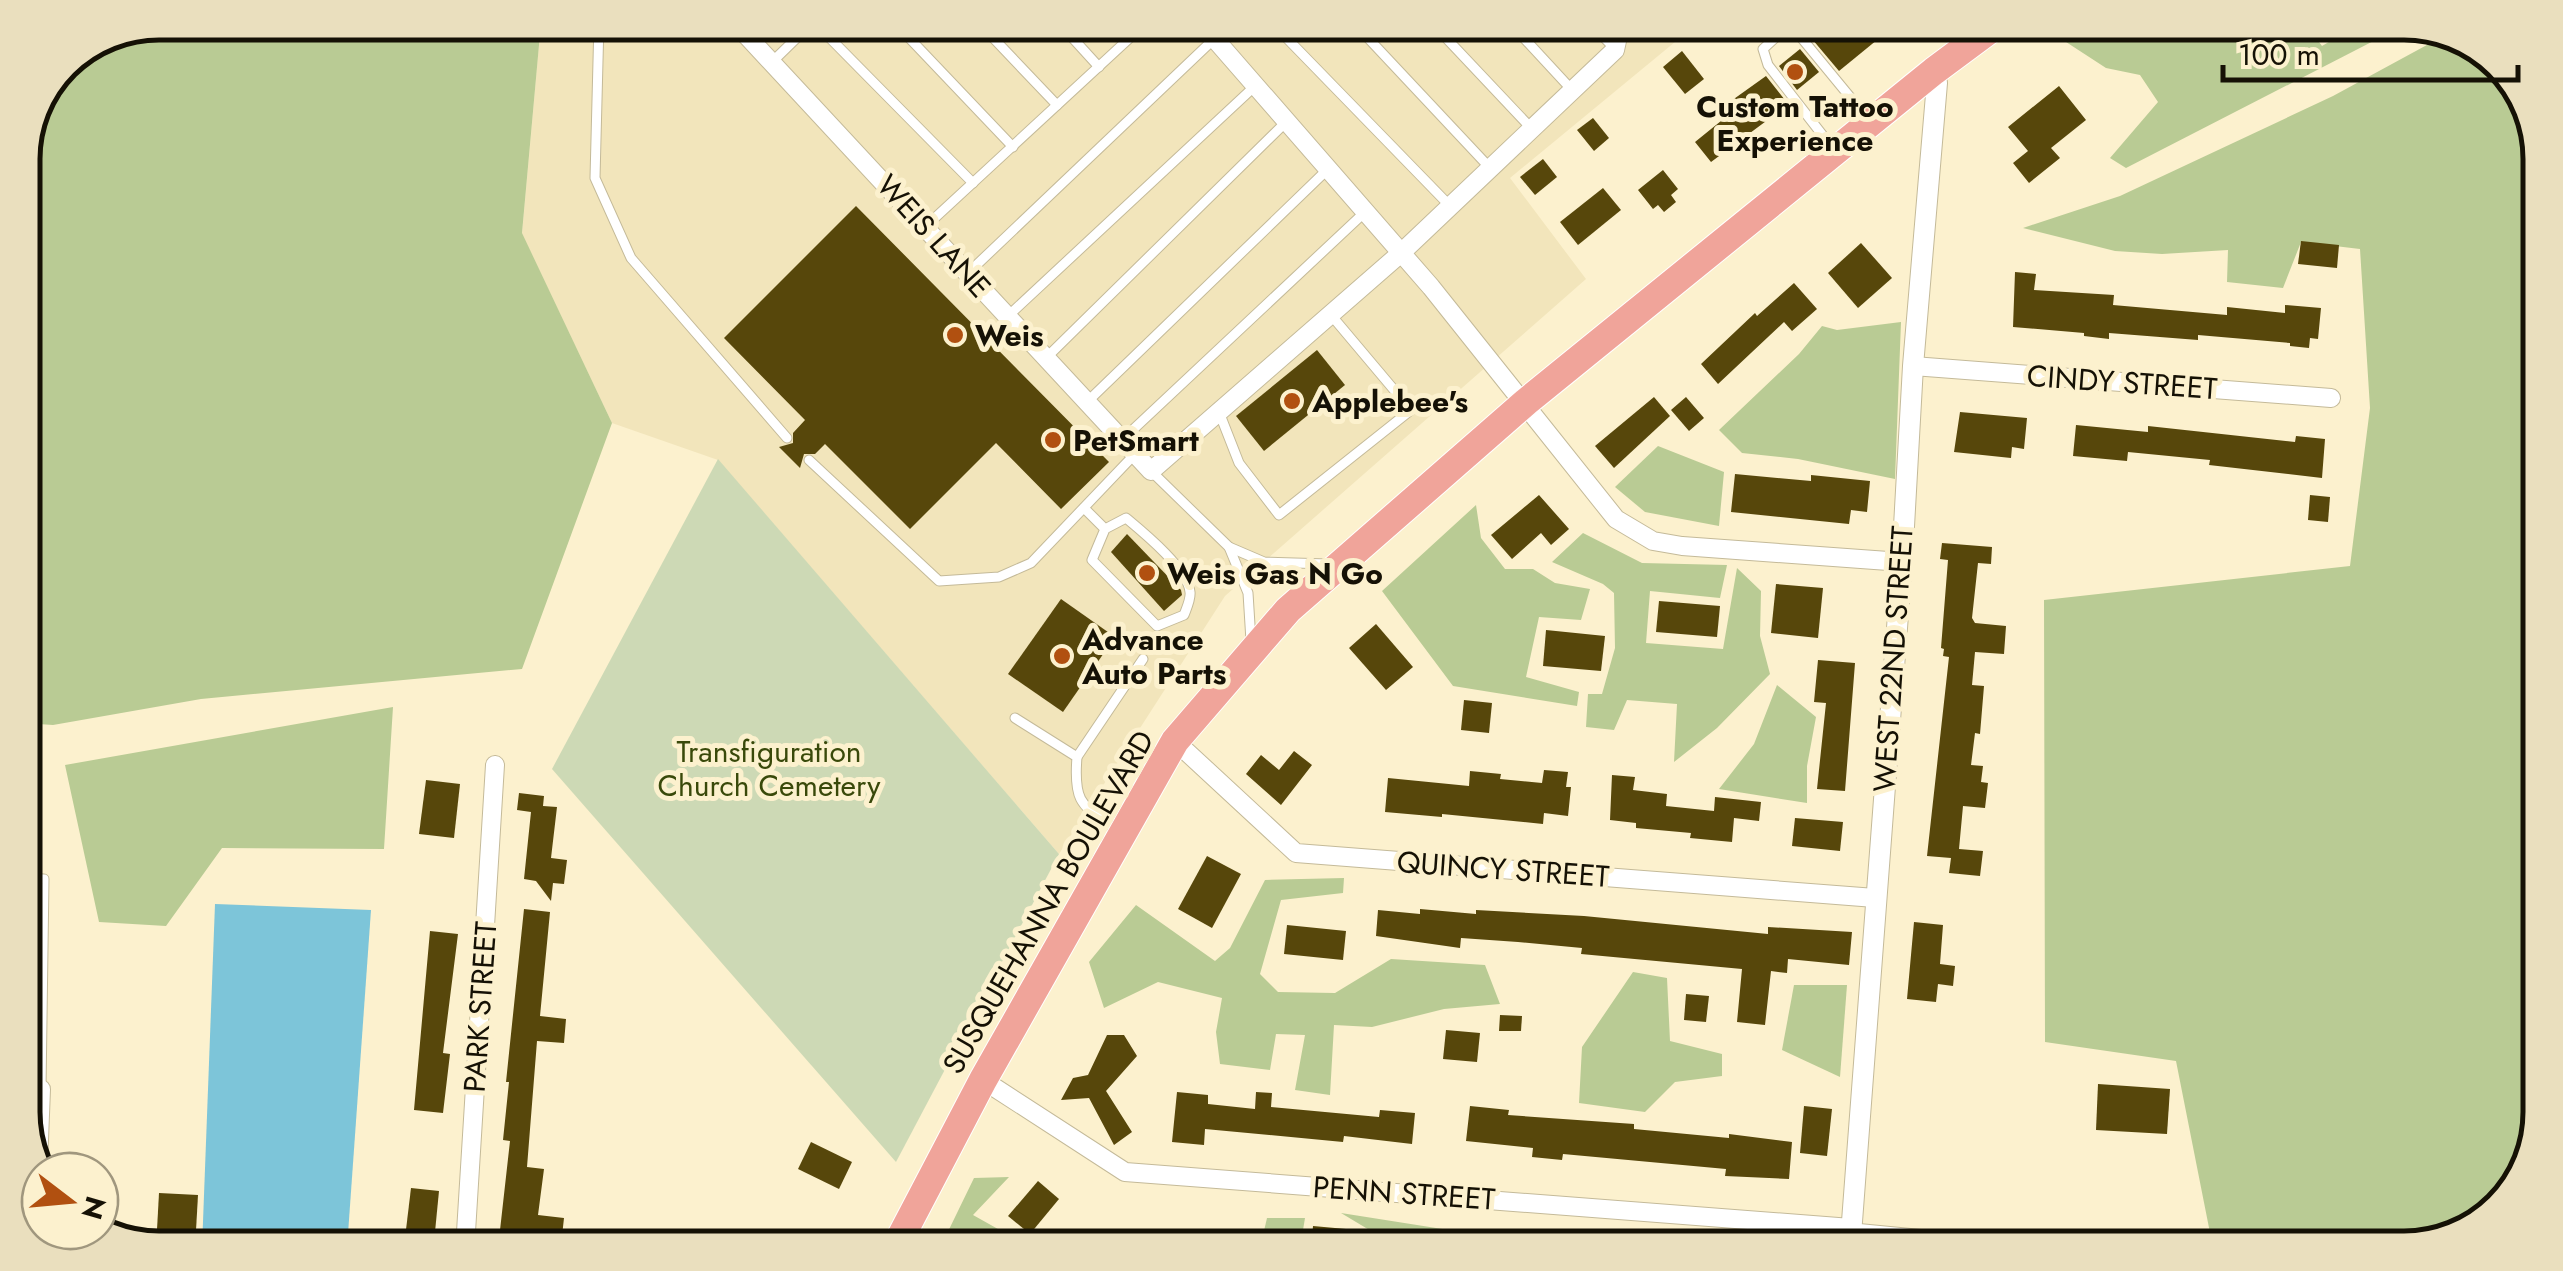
<svg xmlns="http://www.w3.org/2000/svg" width="2563" height="1271" viewBox="0 0 2563 1271" font-family="Jost,sans-serif">
<style>
.built{fill:#f2e5bb}
.green{fill:#cdd9b5}
.forest{fill:#b9cb94}
.water{fill:#7dc5d9}
.building{fill:#57470b}
.lines{fill:none;stroke-linecap:round;stroke-linejoin:round}
.service-casing{stroke:#c4ba99;stroke-width:11}
.minor-casing{stroke:#c4ba99;stroke-width:20}
.tertiary-casing{stroke:#c4ba99;stroke-width:22}
.trunk-casing{stroke:#fff;stroke-width:30}
.service{stroke:#fff;stroke-width:9}
.minor{stroke:#fff;stroke-width:18}
.tertiary{stroke:#fff;stroke-width:20}
.trunk{stroke:#f0a49a;stroke-width:28}
.poi-dot{fill:#b15010;stroke:#fcf1ce;stroke-width:4}
.labels{text-anchor:middle;dominant-baseline:central;stroke-width:10;stroke-linejoin:round;paint-order:stroke}
.poi-label{font-size:30px;font-weight:bold;fill:#151105;stroke:#fcf1ce;text-anchor:start}
.street-label{font-size:30px;fill:#151105;stroke:#fcf1ce}
.park-label{font-size:30px;fill:#39490a;stroke:#fcf1ce}
.rim{fill:none;stroke:#151105;stroke-width:5}
</style>
<rect width="100%" height="100%" fill="#fcf1ce"/>
<path class="built" d="M541 23H1698L1510 178 1586 279 1225 596 1059 854 718 460 612 423 522 234Z"/>
<path class="green" d="M718 459 1059 854 896 1162 552 769Z"/>
<g class="forest">
<path d="M159 23H541L522 233 612 423 522 669 201 699 53 725 23 723V151L63 62Z"/>
<path d="M2046 23H2141L2147 29 2175 32 2186 23H2305L2322 46C2350 31 2362 14 2391 32L2126 168 2110 158 2158 102 2140 75 2106 68 2043 27Z"/>
<path d="M2449 33 2464 36 2517 83 2540 151V1112L2527 1172 2479 1226 2404 1248H2213L2176 1061 2045 1042 2044 600 2350 566 2370 408 2360 249 2301 242 2283 288 2227 282 2228 250 2162 254 2115 251 2023 228 2120 196 2333 96Z"/>
<path d="M1901 322 1895 479 1798 459 1742 453 1719 430 1799 354 1822 326 1837 330Z"/>
<path d="M1658 446 1724 472 1719 526 1645 512 1615 487Z"/>
<path d="M1476 505 1481 538 1505 569H1533L1555 583 1590 589 1581 620 1539 617 1526 677 1579 692 1577 706 1453 686 1382 591Z"/>
<path d="M1583 533 1642 563 1727 565 1720 598 1650 591 1646 643 1723 649 1737 568 1761 591 1760 636 1770 674 1717 728 1674 762 1677 704 1627 700 1614 730 1586 727 1588 694H1602L1615 648 1614 593 1603 584 1552 562Z"/>
<path d="M1777 685 1816 717 1807 766V803L1719 789 1754 744Z"/>
<path d="M393 707 384 849 222 848 166 926 99 922 65 765Z"/>
<path d="M1344 878 1343 893 1281 900 1260 974 1278 992 1335 993 1391 959 1485 965 1500 1004 1444 1009 1372 1027 1334 1025 1330 1095 1295 1090 1305 1035 1276 1034 1270 1070 1220 1064 1216 1032 1222 998 1158 982 1104 1008 1089 962 1136 905 1215 961 1230 948 1265 880Z"/>
<path d="M1633 972 1667 978 1670 1041 1722 1054V1076L1675 1082 1645 1112 1579 1103 1582 1047Z"/>
<path d="M1794 985H1847L1840 1077 1782 1050Z"/>
<path d="M1009 1177 973 1215 1032 1248H940L974 1178Z"/>
<path d="M1341 1213 1455 1231 1431 1248H1372L1381 1237Z"/>
<path d="M1267 1218H1305L1300 1248H1260Z"/>
</g>
<path class="water" d="M215 904 371 910 347 1248H202Z"/>
<g class="building">
<path d="M1831 22H1899L1839 71 1812 39Z"/>
<path d="M1800 49 1819 72 1797 90 1779 66Z"/>
<path d="M1682 51 1704 79 1685 94 1663 67Z"/>
<path d="M1766 76 1785 100 1781 102 1785 107 1711 162 1695 142 1737 108 1731 101Z"/>
<path d="M2059 86 2086 120 2051 148 2060 158 2029 183 2013 163 2028 151 2008 127Z"/>
<path d="M1593 118 1609 138 1594 151 1577 130Z"/>
<path d="M1543 159 1557 177 1535 195 1520 177Z"/>
<path d="M1663 170 1678 189 1671 195 1676 202 1664 212 1658 205 1653 209 1638 190Z"/>
<path d="M1603 188 1621 210 1578 245 1560 222Z"/>
<path d="M856 206 1109 462 1061 509 996 443 910 529 825 444 815 454H804L800 468 779 447 793 443V433L805 420 724 338Z"/>
<path d="M2301 241 2339 245 2337 268 2298 264Z"/>
<path d="M1861 243 1892 278 1858 308 1828 273Z"/>
<path d="M2015 272 2036 274 2034 290 2114 295 2113 305 2227 315V307L2285 313V305L2321 308 2318 339 2310 338 2309 348 2290 346V343L2198 335V340L2109 333V339L2084 336V333L2013 327Z"/>
<path d="M1794 283 1817 309 1792 331 1784 322 1718 384 1701 364 1755 313 1757 316Z"/>
<path d="M1317 350 1345 385 1264 451 1236 416Z"/>
<path d="M1654 397 1670 416 1614 468 1595 446Z"/>
<path d="M1686 397 1704 418 1689 431 1671 410Z"/>
<path d="M1960 412 2027 418 2024 449 2012 447 2011 458 1954 452Z"/>
<path d="M2076 425 2148 432V426L2295 442 2296 436 2325 439 2322 478 2209 465 2210 460 2128 452 2127 461 2073 456Z"/>
<path d="M1735 474 1811 481V475L1870 481 1867 512 1851 510 1849 524 1731 512Z"/>
<path d="M1539 495 1569 529 1551 545 1541 533 1512 559 1491 535Z"/>
<path d="M2310 495 2330 497 2328 522 2308 520Z"/>
<path d="M1127 534 1181 590 1182 595 1164 611 1111 552Z"/>
<path d="M1942 543 1992 547 1991 564 1978 563 1972 618 1975 623 2006 626 2004 654 1975 652 1972 685 1984 686 1980 734 1975 733 1971 765 1983 766 1981 782 1988 783 1985 808 1963 806 1959 849 1983 851 1980 876 1949 873 1951 858 1927 856 1949 657 1943 656 1944 649 1941 648 1948 560 1940 559Z"/>
<path d="M1776 584 1823 588 1818 638 1771 633Z"/>
<path d="M1061 599 1115 637 1063 712 1008 674Z"/>
<path d="M1659 601 1720 606 1717 637 1656 632Z"/>
<path d="M1376 624 1413 667 1386 690 1349 648Z"/>
<path d="M1546 630 1605 636 1601 671 1543 666Z"/>
<path d="M1818 660 1855 663 1845 791 1817 789 1826 703 1814 702Z"/>
<path d="M1464 700 1492 703 1489 733 1461 730Z"/>
<path d="M1294 751 1312 765 1281 805 1246 774 1261 755 1279 770Z"/>
<path d="M1544 770 1568 772 1566 787H1571L1568 816 1544 813 1543 824 1442 814V817L1385 812 1388 778 1469 786 1470 771 1501 774 1500 779 1542 783Z"/>
<path d="M1612 775 1635 777 1633 790 1667 794 1666 806 1714 811 1715 797 1761 802 1759 821 1734 818 1732 842 1690 838 1691 833 1636 828V823L1610 820Z"/>
<path d="M426 780 460 784 454 838 419 834Z"/>
<path d="M519 793 544 796 543 806 557 807 551 858 567 860 564 884 553 883 551 901 536 881 524 879 531 812 517 810Z"/>
<path d="M1795 818 1843 822 1840 851 1792 846Z"/>
<path d="M1207 856 1241 874 1212 928 1178 909Z"/>
<path d="M524 909 550 912 540 1016 566 1019 564 1043 537 1041 527 1167 544 1169 538 1215 564 1218 561 1245 528 1241 527 1248H498L510 1141 503 1140 509 1082H506Z"/>
<path d="M1420 909 1476 914V910L1584 916 1768 934V927L1852 932 1849 965 1788 959 1787 973 1771 971 1765 1025 1737 1022 1742 969 1581 954 1582 948 1518 942 1461 938 1460 948 1376 936 1378 910 1420 914Z"/>
<path d="M1914 922 1943 925 1940 964 1955 966 1953 986 1938 984 1936 1002 1907 999Z"/>
<path d="M1287 925 1346 931 1343 960 1284 954Z"/>
<path d="M430 931 458 934 443 1053 450 1054 443 1113 414 1110Z"/>
<path d="M1686 994 1709 996 1706 1022 1684 1020Z"/>
<path d="M1500 1015 1522 1016 1521 1031H1499Z"/>
<path d="M1446 1030 1480 1033 1477 1062 1443 1059Z"/>
<path d="M1107 1035H1124L1137 1056 1106 1091 1132 1132 1114 1145 1089 1098 1061 1100 1073 1078 1088 1075Z"/>
<path d="M2098 1084 2170 1089 2167 1134 2096 1130Z"/>
<path d="M1177 1092 1208 1095V1104L1255 1109 1256 1092 1272 1093 1271 1107 1379 1117 1380 1110 1415 1113 1412 1144 1344 1136 1343 1142 1205 1129 1204 1145 1172 1142Z"/>
<path d="M1470 1106 1509 1110 1508 1115 1634 1124V1129L1729 1138V1134L1792 1142 1789 1179 1725 1176 1726 1169 1563 1154 1562 1160 1532 1157 1533 1148 1466 1141Z"/>
<path d="M1804 1106 1832 1109 1827 1156 1800 1153Z"/>
<path d="M811 1142 852 1162 839 1189 798 1169Z"/>
<path d="M1038 1181 1059 1199 1030 1234 1008 1216Z"/>
<path d="M411 1188 439 1191 434 1242 405 1238Z"/>
<path d="M159 1193 198 1195 195 1248H156Z"/>
<path d="M1313 1226 1368 1231 1366 1248H1311Z"/>
<path d="M1176 1230 1246 1234 1251 1237V1248H1175Z"/>
</g>
<g class="lines">
<defs>
<g id="service">
<path d="M599 22 595 178 631 258 787 438"/>
<path d="M814 22 973 183"/>
<path d="M894 22 1013 147"/>
<path d="M978 22 1057 105"/>
<path d="M1058 22 1099 67"/>
<path d="M1271 22 1450 206"/>
<path d="M1353 22 1490 168"/>
<path d="M1431 22 1532 129"/>
<path d="M1509 22 1572 90"/>
<path d="M1589 22 1615 49"/>
<path d="M1792 22 1790 24 1869 120"/>
<path d="M1790 24 1763 49 1768 65 1831 146"/>
<path d="M772 62 813 22"/>
<path d="M925 227 1147 22"/>
<path d="M967 274 1214 39"/>
<path d="M1008 316 1255 86"/>
<path d="M1046 358 1286 122"/>
<path d="M1087 402 1328 169"/>
<path d="M1219 412 1239 463 1279 515 1411 410 1331 315"/>
<path d="M1123 439 1365 212"/>
<path d="M809 460 939 581 999 577 1031 563 1135 454"/>
<path d="M1151 471 1229 547 1248 593 1251 641"/>
<path d="M1084 508 1105 529 1092 560 1157 626 1184 615C1187 607 1191 599 1190 592 1188 569 1144 533 1126 518L1105 529"/>
<path d="M1229 547 1264 562 1328 564"/>
<path d="M1015 718 1077 757C1073 806 1083 805 1120 833"/>
<path d="M1077 757 1143 659"/>
<path d="M23 878 44 879 41 1089"/>
<path d="M1854 1228 2060 1248"/>
<path d="M96 1232 115 1229 133 1238V1242"/>
</g>
<g id="minor">
<path d="M734 22 1151 471 1401 253 1615 50 1621 22"/>
<path d="M1200 22 1431 287 1616 519 1653 541 1682 546 1902 562"/>
<path d="M1913 366 2331 398"/>
<path d="M1175 741 1296 853 1875 898"/>
<path d="M983 1080 1125 1172 1851 1228"/>
<path d="M38 1165 41 1089"/>
<path d="M465 1248 495 765"/>
</g>
<path id="tertiary" d="M1850 1248 1902 562 1913 366 1937 83 1934 71"/>
<path id="trunk" d="M895 1248 983 1080 1175 741 1288 610 1526 402 1934 71 2000 22"/>
</defs>
<use href="#service" class="service-casing"/>
<use href="#minor" class="minor-casing"/>
<use href="#tertiary" class="tertiary-casing"/>
<use href="#trunk" class="trunk-casing"/>
<use href="#service" class="service"/>
<use href="#minor" class="minor"/>
<use href="#tertiary" class="tertiary"/>
<use href="#trunk" class="trunk"/>
</g>
<g class="poi-dot">
<circle cx="1795" cy="72" r="10"/>
<circle cx="955" cy="335" r="10"/>
<circle cx="1292" cy="401" r="10"/>
<circle cx="1053" cy="440" r="10"/>
<circle cx="1147" cy="573" r="10"/>
<circle cx="1062" cy="656" r="10"/>
</g>
<g class="labels">
<g class="poi-label">
<text x="1795" y="106" text-anchor="middle">Custom Tattoo<tspan x="1795" dy="34">Experience</tspan></text>
<text x="975" y="335">Weis</text>
<text x="1312" y="401">Applebee's</text>
<text x="1073" y="440">PetSmart</text>
<text x="1167" y="573">Weis Gas N Go</text>
<text x="1082" y="639">Advance<tspan x="1082" dy="34">Auto Parts</tspan></text>
</g>
<g class="street-label">
<text transform="translate(934 236) rotate(48)">WEIS LANE</text>
<text transform="translate(2122 382) rotate(4)">CINDY STREET</text>
<text transform="translate(1893 659) rotate(-86)">WEST 22ND STREET</text>
<text transform="translate(1503 869) rotate(4)">QUINCY STREET</text>
<text transform="translate(1048 902) rotate(-60)">SUSQUEHANNA BOULEVARD</text>
<text transform="translate(480 1007) rotate(-86)">PARK STREET</text>
<text transform="translate(1404 1193) rotate(4)">PENN STREET</text>
</g>
<g class="park-label">
<text x="769" y="751">Transfiguration<tspan x="769" dy="34">Church Cemetery</tspan></text>
</g>
</g>
<path d="M0 0H2563V1271H0ZM159 40H2404A119 119 0 0 1 2523 159V1112A119 119 0 0 1 2404 1231H159A119 119 0 0 1 40 1112V159A119 119 0 0 1 159 40Z" fill="#eadfbe" fill-rule="evenodd"/>
<path class="rim" d="M159 40H2404A119 119 0 0 1 2523 159V1112A119 119 0 0 1 2404 1231H159A119 119 0 0 1 40 1112V159A119 119 0 0 1 159 40Z"/>
<g transform="translate(70 1201) rotate(106)"><circle r="48" fill="#fcf1ce" stroke="#a0977e" stroke-width="2.5"/>
<path d="M0-8L18 38L0 25L-18 38Z" fill="#b15010"/>
<text y="-15" font-size="28" font-weight="bold" text-anchor="middle" fill="#151105">N</text>
</g>
<path d="M2223 65v15h295v-15" fill="none" stroke="#151105" stroke-width="5"/>
<text x="2238" y="65" font-size="30" fill="#151105" stroke="#fcf1ce" stroke-width="8" paint-order="stroke">100 m</text>
</svg>
